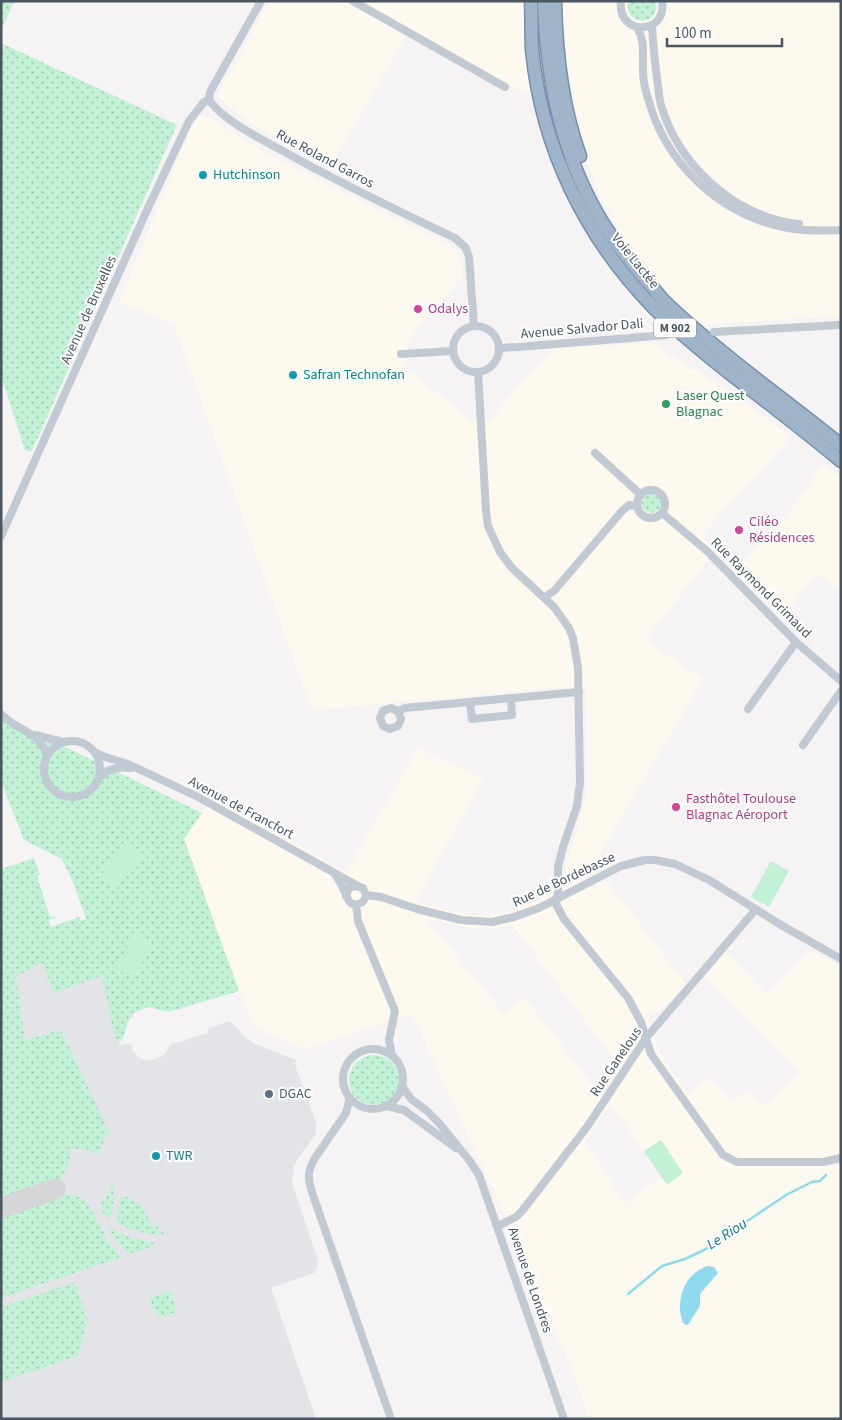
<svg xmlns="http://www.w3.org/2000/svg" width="842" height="1420" viewBox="0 0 842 1420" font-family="'Source Sans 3',sans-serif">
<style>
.commercial{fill:#fdf9ef;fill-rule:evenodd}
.airport{fill:#e2e4e7}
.grass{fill:url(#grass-dots)}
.pitch{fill:#c3f1d5}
.water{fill:#90daee}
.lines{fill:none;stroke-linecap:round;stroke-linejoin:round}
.stream{stroke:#90daee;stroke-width:2.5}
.taxiway{stroke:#d5d6d8;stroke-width:21}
.trunk-casing{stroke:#7690ad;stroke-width:15}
.minor{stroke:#c1cad2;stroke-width:8}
.trunk{stroke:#9fb4c9;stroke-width:12}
.culture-dot{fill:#0f9aa8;stroke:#fff;stroke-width:2}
.hotel-dot{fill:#d1479c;stroke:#fff;stroke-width:2}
.leisure-dot{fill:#2e9e5b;stroke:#fff;stroke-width:2}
.service-dot{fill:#5c6f8a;stroke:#fff;stroke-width:2}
.labels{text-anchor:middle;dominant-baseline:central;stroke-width:4;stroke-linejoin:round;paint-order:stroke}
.shield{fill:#fff;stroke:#808990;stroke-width:1}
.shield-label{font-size:12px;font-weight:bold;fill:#4a5661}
.street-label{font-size:14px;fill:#4a5661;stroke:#fff}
.culture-label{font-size:14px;fill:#0d838f;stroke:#fff;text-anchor:start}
.hotel-label{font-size:14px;fill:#b23c85;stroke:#fff;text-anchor:start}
.leisure-label{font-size:14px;fill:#27864d;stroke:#fff;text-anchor:start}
.service-label{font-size:14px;fill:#4e5e75;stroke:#fff;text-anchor:start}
.water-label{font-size:15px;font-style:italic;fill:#0c7c9b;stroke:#fff}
</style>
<defs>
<pattern id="grass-dots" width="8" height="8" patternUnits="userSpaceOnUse" patternTransform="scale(1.25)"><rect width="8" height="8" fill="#c3f1d5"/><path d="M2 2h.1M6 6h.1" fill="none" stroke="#a0c6b0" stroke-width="1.8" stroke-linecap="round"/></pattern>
</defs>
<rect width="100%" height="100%" fill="#f5f3f3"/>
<g class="commercial">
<path d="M270 1H841V316L699 325 674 302 654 279 621 233 598 192 584 154 573 111 508 85 410 29 330 168 252 124 217 96Z"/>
<path d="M199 117H209L260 149 379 210 447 243 459 252 463 276 408 341 404 365 471 421 490 419 552 349 651 343 720 385 750 406 791 437 701 536 715 550 646 640 703 679 587 876 593 887 606 880 686 984 659 1012 657 1013 648 1014 655 1041 666 1063 688 1095 708 1078 733 1102 747 1090 763 1106 800 1071 705 976 726 952 767 995 811 951 841 967V1419H589L573 1372 513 1238 503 1212 412 1014 305 1049 258 1030 252 1023 239 991 184 839 212 798 276 833V834L346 872 418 748 483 780 415 902 469 915 489 916 514 911 536 902 569 883 565 879 567 861 579 824 586 794 587 724 585 687H567L314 710 305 692 176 331V324L119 302 190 130ZM426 918 470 928H501L512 925 620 1067 602 1097 525 998 504 1014ZM610 1103 662 1177 625 1203 585 1141Z"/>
<path d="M825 464 841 478V589L817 574 782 617 761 598 735 570 801 498 799 496Z"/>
</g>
<path class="airport" d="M1 869 49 958 105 975 135 1015 127 1021 120 1037 119 1045 131 1044 134 1052 138 1057 145 1060H152L164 1055 170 1045 207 1033 209 1028 230 1021 234 1025 247 1039 255 1044 296 1060 295 1065 316 1123V1129L315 1135 294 1165 292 1183 318 1261 317 1267 314 1273 271 1288 316 1419H1Z"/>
<g class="grass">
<path d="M1 1H14L1 31Z"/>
<path d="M628 1H656C661 27 624 28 628 1Z"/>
<path d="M1 43 177 125 32 451 29 452 25 450 1 376Z"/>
<circle cx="651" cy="503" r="10"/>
<path d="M1 716 202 813 184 839 239 991 169 1012 148 1007 131 1014 122 1041 115 1039 102 976 53 993 43 963 16 976 25 1040 61 1030 108 1130 98 1155 91 1151 71 1148C69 1163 69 1172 56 1182L1 1201V869L34 858 40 875 37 876 50 917 55 916 56 918 49 920 51 927 79 917 81 921 86 919 73 882 62 859 24 840 1 781Z"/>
<circle cx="374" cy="1080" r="25"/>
<path d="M112 1180C114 1193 114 1205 111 1219L103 1214 101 1203C108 1196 110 1190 112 1180Z"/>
<path d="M60 1194 74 1195 83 1199 90 1207 109 1243 121 1257 1 1298V1214Z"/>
<path d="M125 1196 143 1206 152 1227 158 1225 159 1230 166 1235C148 1235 132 1231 117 1223L120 1198Z"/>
<path d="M108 1227 132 1238 156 1243 151 1247 129 1254 115 1239Z"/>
<path d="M75 1282 88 1321 78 1356 1 1382V1307Z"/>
<path d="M171 1291 177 1312 160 1317 154 1311 150 1298Z"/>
</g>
<g class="pitch">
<path d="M124 843 141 855 116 889 99 877Z"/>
<path d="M771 861 789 871 769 907 751 897Z"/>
<path d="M138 933 154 945 131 978 114 966Z"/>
<path d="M661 1140 683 1173 667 1185 644 1151Z"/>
</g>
<path class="water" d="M707 1266 714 1267 718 1273 700 1294V1306L692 1318 689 1324 686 1325 683 1323C682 1318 679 1312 680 1307 680 1288 689 1273 707 1266Z"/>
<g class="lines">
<path class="stream" d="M628 1294 662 1266 685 1259 706 1249 786 1195 812 1182 820 1181 826 1175"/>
<path class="taxiway" d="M1 1208 55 1189"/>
<defs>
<g id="trunk">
<path d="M531 1C532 17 531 34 532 50 542 149 585 237 654 308 677 331 703 352 728 372 766 401 804 430 841 461"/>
<path d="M544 1C546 75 561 151 598 215 611 238 628 259 645 279 652 286 658 295 665 302 692 328 722 352 751 375 781 398 811 421 841 445"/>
<path d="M555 1C556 53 562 107 580 156"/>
</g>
</defs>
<use href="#trunk" class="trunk-casing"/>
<g class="minor">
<path d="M261 1 210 92 209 100C223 120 259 138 281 150 338 182 396 210 455 238L466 248 469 257 474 326"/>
<path d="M353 1 505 87"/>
<path d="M621 1C617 37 668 35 662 1"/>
<path d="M652 25C653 45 655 65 658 86 659 92 659 99 661 105 679 166 735 217 799 224"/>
<path d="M637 27C646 43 642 54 643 71 643 80 645 89 648 98 665 163 720 216 788 228 805 231 823 231 841 230"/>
<circle cx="476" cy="349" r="23"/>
<path d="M714 332 841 325"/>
<path d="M499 348 518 347 667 335"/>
<path d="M401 354 453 351"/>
<path d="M478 372 486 511 488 526 500 552 512 568 554 607 569 628 573 638 578 668 580 783 577 806 563 847 558 867V892L556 904 564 919 628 998 641 1022 651 1054 723 1155 737 1162H823L841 1158"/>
<path d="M595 453 640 494"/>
<circle cx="651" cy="504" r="14"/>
<path d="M662 513 707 551 796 642 841 681"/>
<path d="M1 536 148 208 189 121 204 102 209 100"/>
<path d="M545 597 554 591 622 511 629 505 636 506"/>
<path d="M470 702 472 719 512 715 511 698"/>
<path d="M748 709 796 642"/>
<path d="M398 711 401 719 398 726 390 729 383 726 380 718 383 711 391 708 398 711 405 708 579 692"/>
<path d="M1 714C6 718 10 722 15 725 30 734 41 737 47 756"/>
<path d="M35 735 63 742"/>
<circle cx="72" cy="769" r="28"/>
<path d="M803 745 841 691"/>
<path d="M95 752 105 757 128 764 198 797 358 886"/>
<path d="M99 778C108 768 118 767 131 768"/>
<path d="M335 874C338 879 341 883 343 888 347 895 348 907 358 904 363 903 365 900 366 895L363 888 355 886 349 888 346 896"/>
<path d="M366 895 381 897 417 909 461 920 492 922 514 917 539 908 621 866 645 860H655L675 864 709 880 781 925 841 959"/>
<path d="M356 905 358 921 395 1011 389 1040 392 1056"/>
<circle cx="373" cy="1079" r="30"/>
<path d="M402 1086 411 1099 426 1110 439 1123 469 1160 479 1175 564 1419"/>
<path d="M350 1097 346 1113 315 1158C305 1175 309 1183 315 1201L391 1419"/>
<path d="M386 1106 404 1110 456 1148"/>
<path d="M498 1226 516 1217 522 1211 587 1127 646 1038 756 909"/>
</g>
<use href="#trunk" class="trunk"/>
</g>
<g class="culture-dot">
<circle cx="203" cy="175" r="5"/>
<circle cx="293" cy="375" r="5"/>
<circle cx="156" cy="1156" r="5"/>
</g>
<g class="hotel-dot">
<circle cx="418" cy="309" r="5"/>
<circle cx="739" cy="530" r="5"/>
<circle cx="676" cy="807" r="5"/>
</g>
<circle class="leisure-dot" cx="666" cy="404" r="5"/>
<circle class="service-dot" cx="269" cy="1094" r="5"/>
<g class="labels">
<rect class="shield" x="654" y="318.5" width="42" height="19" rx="4"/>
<g class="shield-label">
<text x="675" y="328">M 902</text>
</g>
<g class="street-label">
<text transform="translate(325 159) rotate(28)">Rue Roland Garros</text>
<text transform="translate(635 261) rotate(51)">Voie Lactée</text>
<text transform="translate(89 310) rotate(-66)">Avenue de Bruxelles</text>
<text transform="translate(582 329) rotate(-5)">Avenue Salvador Dali</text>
<text transform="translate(761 588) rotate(45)">Rue Raymond Grimaud</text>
<text transform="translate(241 808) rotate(28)">Avenue de Francfort</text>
<text transform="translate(564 880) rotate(-25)">Rue de Bordebasse</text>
<text transform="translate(616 1062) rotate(-56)">Rue Ganelous</text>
<text transform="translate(530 1280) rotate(71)">Avenue de Londres</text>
</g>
<g class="culture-label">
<text x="213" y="175">Hutchinson</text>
<text x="303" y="375">Safran Technofan</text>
<text x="166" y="1156">TWR</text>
</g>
<g class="hotel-label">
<text x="428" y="309">Odalys</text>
<text x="749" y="522">Ciléo<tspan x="749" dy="16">Résidences</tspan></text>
<text x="686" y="799">Fasthôtel Toulouse<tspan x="686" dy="16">Blagnac Aéroport</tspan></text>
</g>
<g class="leisure-label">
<text x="676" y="396">Laser Quest<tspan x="676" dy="16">Blagnac</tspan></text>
</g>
<g class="service-label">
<text x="279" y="1094">DGAC</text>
</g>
<g class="water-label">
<text transform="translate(727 1234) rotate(-33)">Le Riou</text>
</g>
</g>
<rect width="842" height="1420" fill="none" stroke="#4a5661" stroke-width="5"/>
<path d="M667 38v8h115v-8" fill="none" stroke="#4a5661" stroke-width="2.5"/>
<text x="674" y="38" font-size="15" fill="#4a5661" stroke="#ffffff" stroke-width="4" paint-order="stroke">100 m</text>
</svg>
